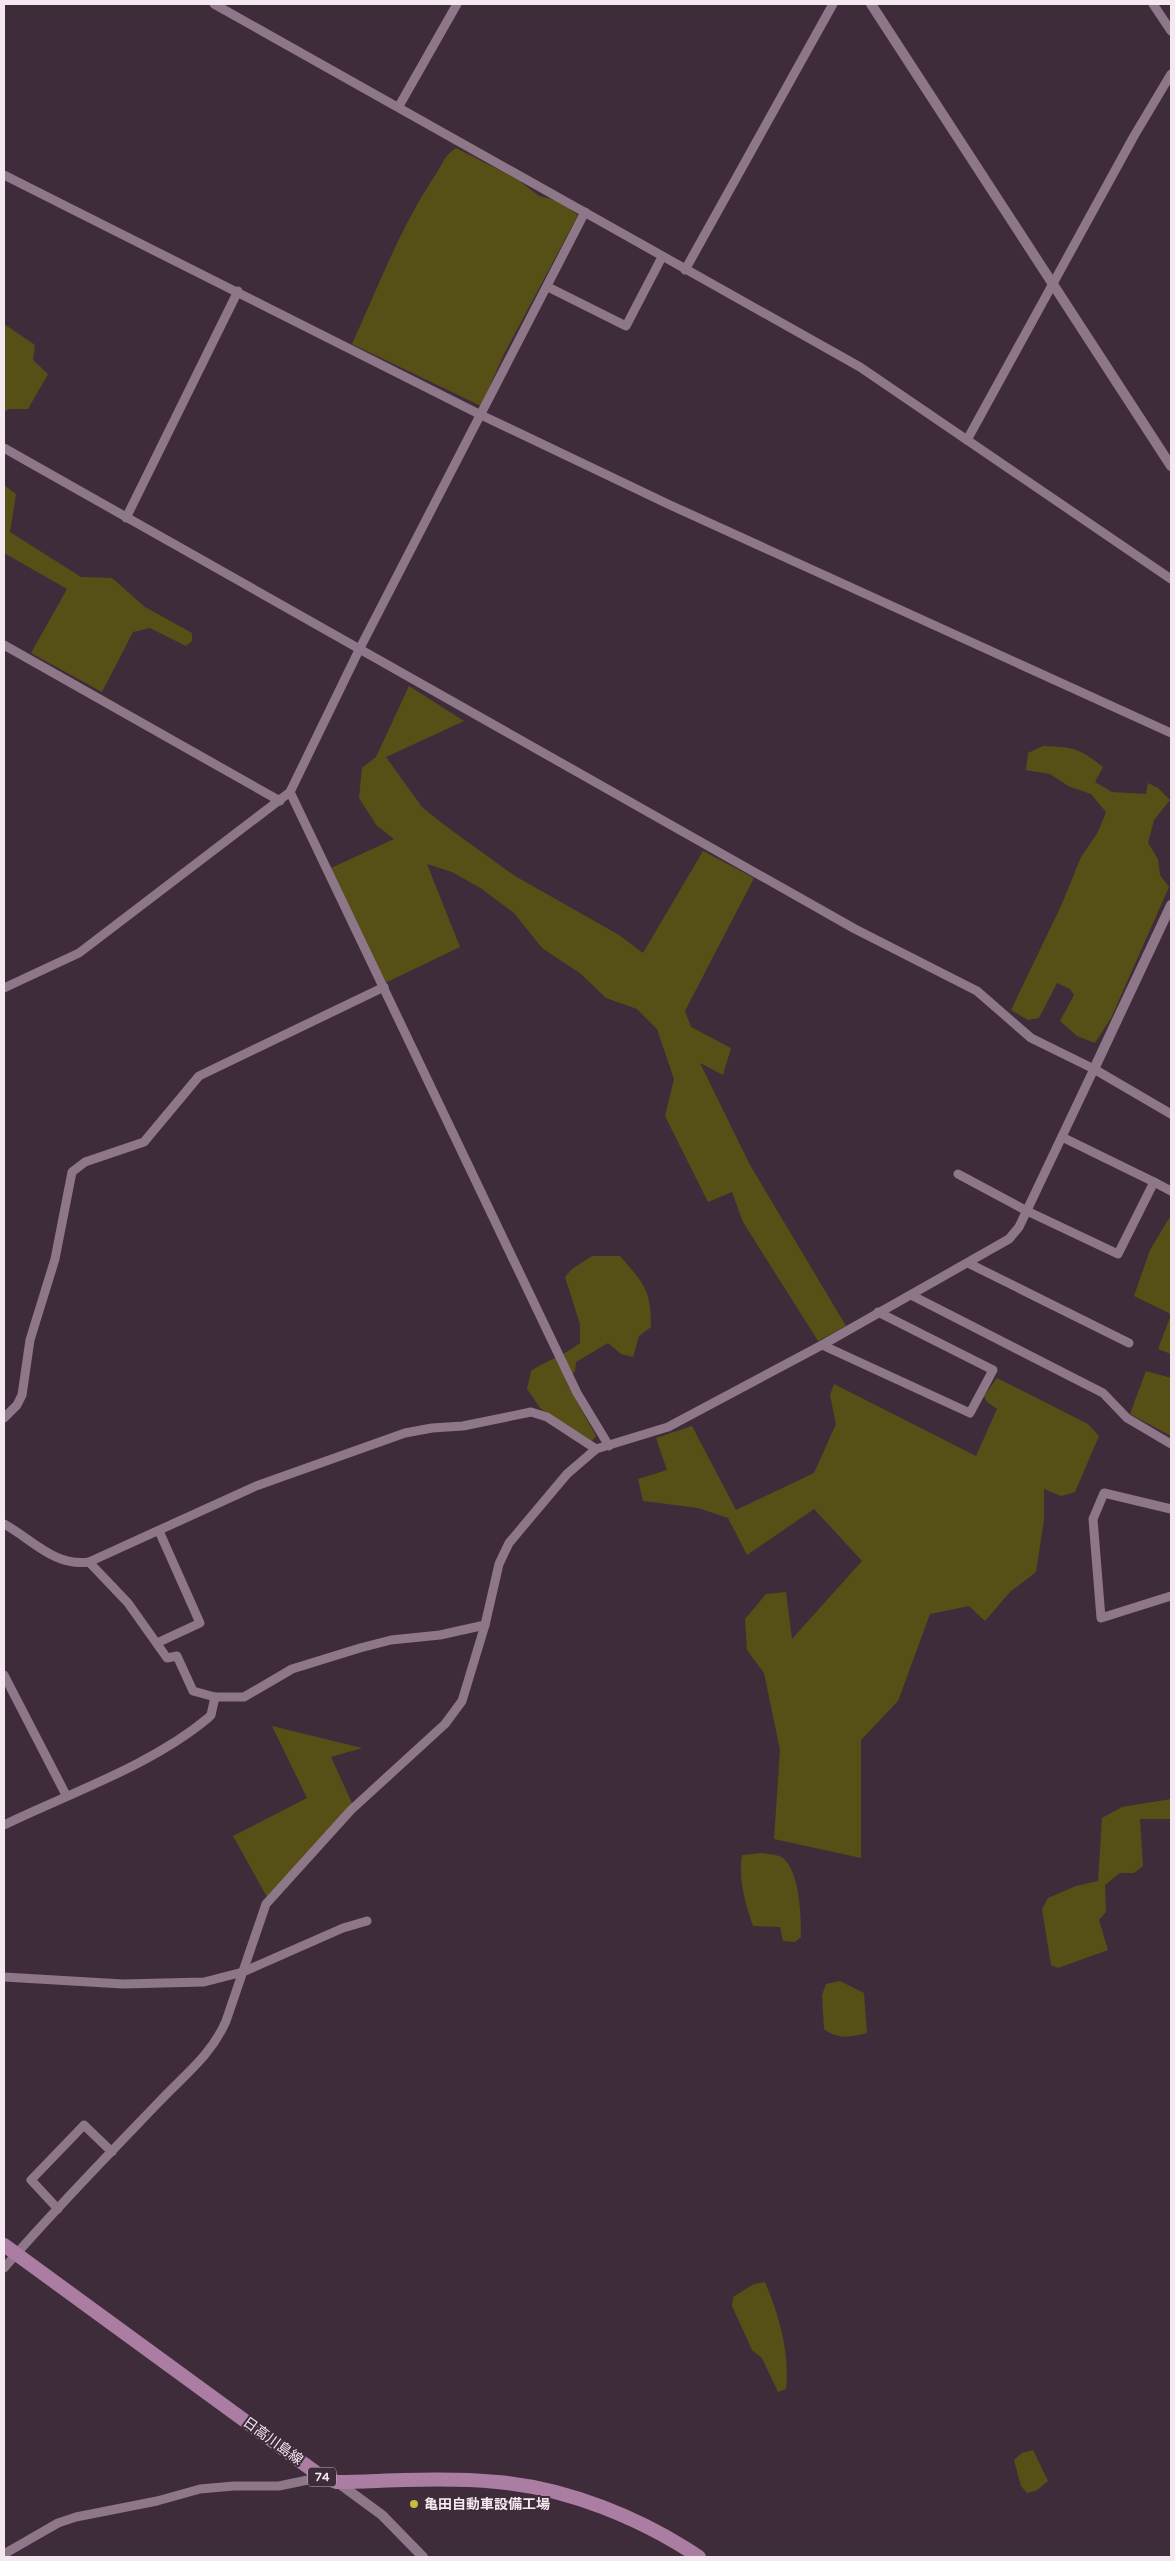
<svg xmlns="http://www.w3.org/2000/svg" width="1175" height="2561" viewBox="0 0 1175 2561" font-family="'Varela Round','Noto Sans JP',sans-serif">
<style>
.green{fill:#565017}
.lines{fill:none;stroke-linecap:round;stroke-linejoin:round}
.minor{stroke:#8d7788;stroke-width:9}
.tertiary{stroke:#8d7788;stroke-width:10}
.primary{stroke:#ac7da2;stroke-width:14}
.poi-dot{fill:#c9ba3a;stroke:#3f2c3a;stroke-width:2}
.labels{text-anchor:middle;dominant-baseline:central;stroke-width:4;stroke-linejoin:round;paint-order:stroke}
.shield{fill:#3f2c3a;stroke:#beb0ba;stroke-width:1}
.shield-label{font-size:12px;font-weight:bold;fill:#f5e8f1}
.street-label{font-size:14px;fill:#f5e8f1;stroke:#3f2c3a}
.poi-label{font-size:14px;font-weight:bold;fill:#f5e8f1;stroke:#3f2c3a;text-anchor:start}
</style>
<rect width="100%" height="100%" fill="#3f2c3a"/>
<g class="green">
<path d="M456 148 517 179 539 196 559 201 578 215 504 354 481 406 352 344C378 287 401 226 436 174 444 162 443 157 456 148Z"/>
<path d="M4 324 35 345 33 360 48 374 28 409H9L4 412Z"/>
<path d="M4 485 16 494 10 532 81 577 112 578 145 607 192 633V641L186 646 150 628 133 632 102 692 31 653 67 589 4 553Z"/>
<path d="M409 686 464 721 386 757 422 807 443 824 515 876 619 935 643 953 703 851 754 878 685 1011 691 1027 731 1048 723 1075 700 1063 750 1165 846 1326 818 1341 743 1222 732 1192 708 1202 665 1116 674 1079 657 1029 637 1009 606 998 581 974 542 948 514 913 482 889 452 872 427 864 460 947 385 983 331 868 394 839 377 826 359 798 362 768 376 757Z"/>
<path d="M1043 746C1073 747 1079 748 1103 767L1095 782 1112 792 1146 794 1148 783 1158 788 1170 800 1154 820 1148 843 1158 859 1160 875 1169 887 1111 1018 1095 1043 1077 1036 1060 1021 1074 995 1070 989 1057 983 1039 1018 1028 1020 1011 1010 1061 906 1081 857 1098 832 1106 812 1091 794 1068 786 1050 774 1026 770 1028 753Z"/>
<path d="M1171 1215V1314L1134 1296 1150 1250Z"/>
<path d="M592 1256H620C644 1284 651 1289 651 1327L639 1336 633 1357 621 1354 608 1343 576 1362 575 1371 566 1382 596 1436 592 1441 541 1409 527 1389 531 1371C547 1360 564 1356 580 1343V1324L565 1277 572 1269Z"/>
<path d="M1171 1315V1354L1158 1349Z"/>
<path d="M1146 1371 1171 1378V1436L1130 1414Z"/>
<path d="M997 1378 1088 1424 1099 1436 1075 1492 1061 1496 1044 1489V1520L1036 1572 1010 1592 985 1621 969 1606 930 1614 898 1701 861 1740V1858L774 1839 780 1750 764 1673 747 1650 745 1619 766 1594 786 1592 792 1639 862 1561 814 1509 747 1555 728 1518 698 1508 643 1501 638 1479 667 1470 656 1438 692 1426 736 1510 814 1473 836 1424 830 1395 834 1384 976 1456 997 1409 987 1402 984 1396Z"/>
<path d="M272 1726 362 1748 331 1757 352 1803 267 1897 233 1836 307 1798Z"/>
<path d="M1171 1799V1819H1140L1143 1866 1134 1873H1120L1105 1885 1106 1912 1099 1920 1108 1950 1058 1968 1051 1965 1042 1909 1048 1898 1076 1886 1098 1881 1102 1818 1122 1807Z"/>
<path d="M761 1853C767 1854 778 1854 783 1858 800 1873 801 1915 801 1937L795 1942 783 1941 780 1927 753 1926C745 1903 738 1878 742 1855Z"/>
<path d="M840 1981 864 1993 867 2033C851 2037 839 2040 824 2029L822 1995 826 1984Z"/>
<path d="M765 2282C779 2315 790 2353 786 2389L778 2392 762 2358 752 2350 732 2306 733 2297 754 2284Z"/>
<path d="M1033 2450 1048 2481 1036 2491 1027 2493 1021 2486 1014 2460 1022 2453Z"/>
</g>
<g class="lines">
<g class="minor">
<path d="M214 4 860 367 1171 579"/>
<path d="M1153 4 1171 31"/>
<path d="M399 106 457 4"/>
<path d="M4 175 481 415 670 505 1171 733"/>
<path d="M685 270 833 4"/>
<path d="M548 287 626 326 662 257"/>
<path d="M967 440 1134 136 1171 74"/>
<path d="M4 448 855 929 977 991 1031 1038 1094 1069 1171 1114"/>
<path d="M126 518 238 291"/>
<path d="M4 645 280 801"/>
<path d="M290 792 577 1393 609 1446"/>
<path d="M4 988 79 953 290 792 360 648 585 212"/>
<path d="M958 1174 1027 1211 1118 1254 1154 1182 1062 1137"/>
<path d="M1154 1182 1171 1191"/>
<path d="M968 1263 1129 1343"/>
<path d="M911 1295 1103 1393 1127 1418 1171 1444"/>
<path d="M822 1345 970 1413 993 1370 878 1312"/>
<path d="M4 1418 17 1405 22 1395 30 1340 55 1259 72 1172 85 1162 144 1142 199 1076 384 987"/>
<path d="M1171 1509 1104 1493 1093 1519 1101 1618 1171 1596"/>
<path d="M4 1524C32 1539 54 1567 89 1562L256 1486 405 1433 432 1428 463 1426 531 1412 547 1417 596 1449"/>
<path d="M89 1562 128 1603 167 1658 177 1656 193 1691 215 1697"/>
<path d="M157 1643 200 1623 159 1531"/>
<path d="M4 1675 66 1795"/>
<path d="M4 1825C70 1793 152 1765 208 1718L211 1715 215 1697H244L292 1669 360 1648 391 1640 440 1635 485 1625"/>
<path d="M4 1977 123 1984 204 1982 243 1972 343 1928 367 1921"/>
<path d="M58 2209 31 2180 84 2125 112 2152"/>
<path d="M4 2268C53 2211 106 2157 158 2103 183 2076 211 2056 226 2021L266 1904 351 1810 445 1724 462 1701 485 1625 499 1564 509 1543 567 1474 596 1449 668 1427 822 1345 1009 1239 1019 1227 1094 1069"/>
<path d="M4 2554 58 2523 76 2517 157 2501 200 2489 234 2486H279L322 2477"/>
</g>
<g class="tertiary">
<path d="M871 4 1171 466"/>
<path d="M1094 1069 1171 905"/>
<path d="M337 2482 382 2515 423 2557"/>
</g>
<path class="primary" d="M4 2245 322 2477 337 2482C390 2481 444 2477 497 2482 567 2488 641 2518 699 2557"/>
</g>
<circle class="poi-dot" cx="414" cy="2504" r="5"/>
<g class="labels">
<rect class="shield" x="308" y="2467.5" width="28" height="19" rx="4"/>
<g class="shield-label">
<text x="322" y="2477">74</text>
</g>
<g class="street-label">
<text transform="translate(273 2441) rotate(36)">日高川島線</text>
</g>
<g class="poi-label">
<text x="424" y="2504">亀田自動車設備工場</text>
</g>
</g>
<rect width="1175" height="2561" fill="none" stroke="#f5e8f1" stroke-width="10"/>
</svg>
